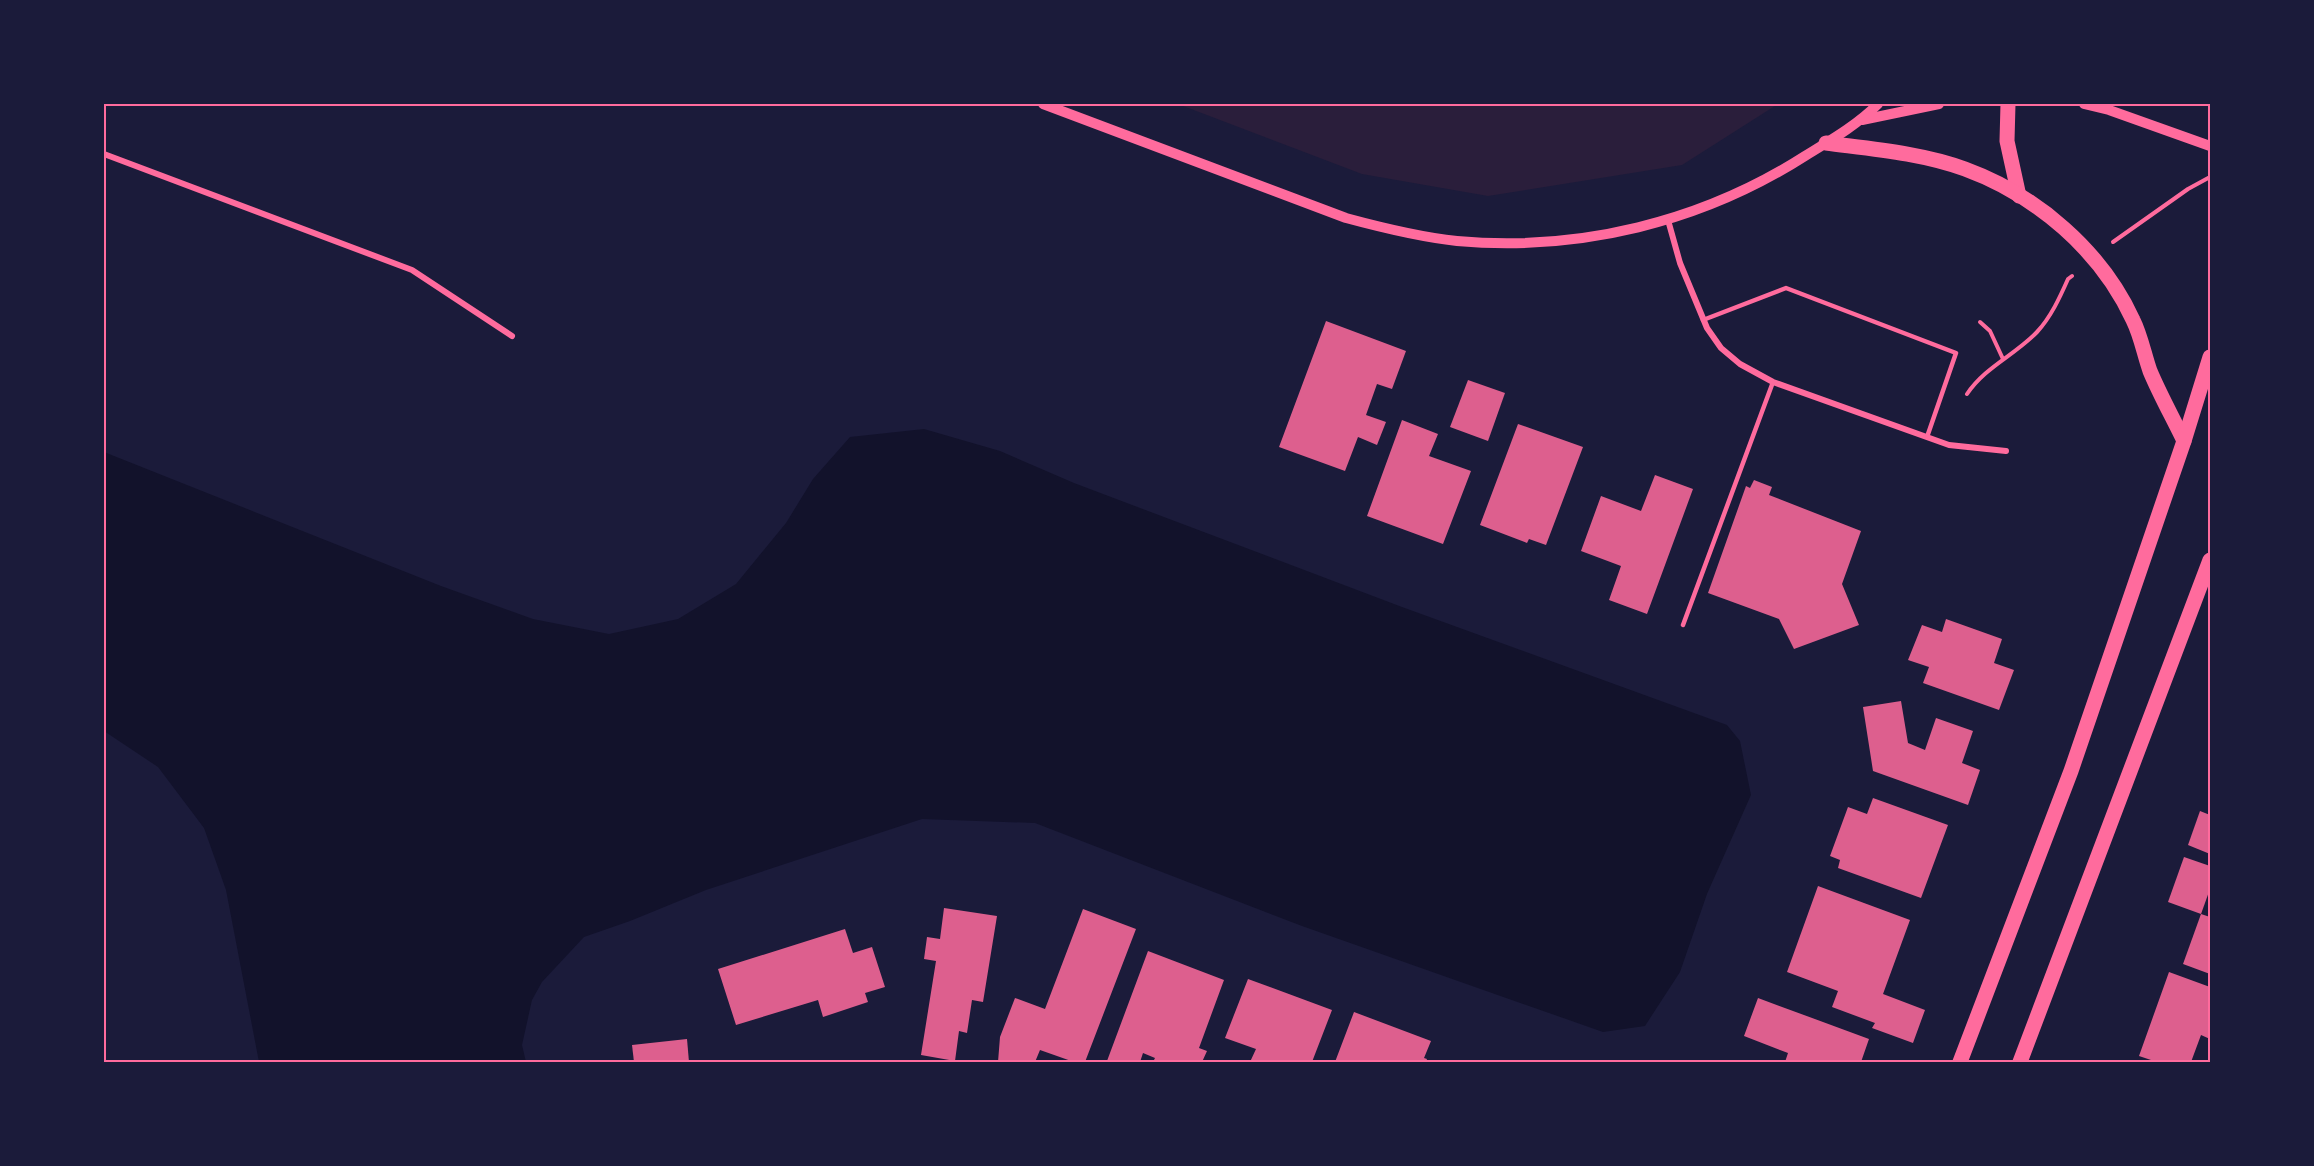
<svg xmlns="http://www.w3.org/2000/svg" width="2314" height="1166" viewBox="0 0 2314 1166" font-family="'PT Sans',sans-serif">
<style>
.green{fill:#2a1e3b}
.water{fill:#12122b}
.building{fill:#dd5f8e}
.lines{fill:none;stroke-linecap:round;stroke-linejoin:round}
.path{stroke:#ff6b9d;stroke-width:4}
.service{stroke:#ff6b9d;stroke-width:4.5}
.minor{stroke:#ff6b9d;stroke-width:6}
.tertiary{stroke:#ff6b9d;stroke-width:10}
.primary{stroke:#ff6b9d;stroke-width:15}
.neatline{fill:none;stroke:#ff6b9d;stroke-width:2}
</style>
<rect width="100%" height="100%" fill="#1b1b3a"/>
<path class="green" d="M1178 104H1778L1682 165 1488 196 1362 174Z"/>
<path class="water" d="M924 429 1000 451 1074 483 1402 607 1727 725 1740 741 1751 795 1707 894 1680 972 1645 1026 1603 1032 1302 926 1035 823 922 819 706 890 630 921 584 937 542 982 532 1000 522 1045 526 1062H259L226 890 204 828 158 767 104 731V452L441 586 533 619 609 634 678 619 736 584 786 523 813 479 850 437Z"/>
<g class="building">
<path d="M1326 321 1406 351 1392 389 1377 384 1366 415 1386 422 1377 445 1358 437 1345 471 1279 447Z"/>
<path d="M1468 380 1505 393 1488 441 1450 427Z"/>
<path d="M1402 420 1438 434 1429 456 1471 471 1443 544 1367 516Z"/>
<path d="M1518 424 1583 447 1546 545 1529 539 1527 543 1480 525Z"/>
<path d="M1655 475 1693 489 1647 614 1609 600 1621 566 1581 551 1601 496 1641 511Z"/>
<path d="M1754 480 1772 487 1769 495 1861 531 1842 584 1859 625 1794 649 1779 619 1708 593 1746 486 1750 488Z"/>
<path d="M1946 619 2002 639 1994 663 2014 670 1999 710 1923 683 1929 667 1908 660 1922 625 1942 632Z"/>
<path d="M1901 701 1908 743 1925 750 1936 718 1973 731 1962 763 1980 770 1968 805 1873 771 1863 707Z"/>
<path d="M1873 798 1948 825 1921 898 1838 868 1840 860 1830 856 1848 807 1867 814Z"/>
<path d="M2200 811 2210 815V854L2188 845Z"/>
<path d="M2184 857 2210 866V889L2201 914 2168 902Z"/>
<path d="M1818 886 1910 920 1883 994 1925 1010 1913 1043 1872 1028 1875 1023 1832 1007 1838 991 1787 972Z"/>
<path d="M944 908 997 916 983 1002 972 1000 967 1033 959 1031 955 1061 921 1055 936 961 924 959 927 937 940 939Z"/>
<path d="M1083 909 1136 929 1085 1062H1074L1040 1050 1035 1062H998L1000 1037 1015 998 1045 1009Z"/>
<path d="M2201 914 2210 917V974L2183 964Z"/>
<path d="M845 929 853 953 872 947 885 987 865 993 868 1002 823 1017 818 1000 736 1025 718 969Z"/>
<path d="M1148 951 1224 980 1199 1048 1207 1051 1202 1062H1153L1155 1058 1143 1053 1140 1062 1107 1061Z"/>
<path d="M2169 972 2210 987V1039L2201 1035 2191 1062H2157L2139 1056Z"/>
<path d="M1248 979 1332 1010 1312 1062H1250L1256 1049 1225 1038Z"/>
<path d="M1758 998 1869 1039 1861 1062H1785L1788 1053 1744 1036Z"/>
<path d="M1354 1012 1431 1041 1424 1058 1427 1059 1426 1062H1335Z"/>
<path d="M687 1039 689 1062H634L632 1045Z"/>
</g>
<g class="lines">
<g class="path">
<path d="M2113 242 2188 189 2210 177"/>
<path d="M1980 322 1990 331 2003 359"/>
<path d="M1967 394C1985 367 2015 355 2037 332 2051 317 2060 297 2068 279L2072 276"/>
</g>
<g class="service">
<path d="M1703 320 1786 288 1956 353 1927 437"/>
<path d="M1683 625 1773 382"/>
</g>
<g class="minor">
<path d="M104 154 412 270 512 336"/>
<path d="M1668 220 1680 263 1707 328 1721 348 1740 364 1773 382 1949 445 2006 451"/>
</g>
<g class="tertiary">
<path d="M1043 104 1346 218C1383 228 1419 237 1457 241 1579 252 1702 222 1805 156 1831 140 1857 125 1878 104"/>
<path d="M2084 104 2109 110 2210 146"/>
<path d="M1862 120 1939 104"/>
</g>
<g class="primary">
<path d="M2008 104 2007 141 2019 196"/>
<path d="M1826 143C1872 149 1921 153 1965 169 2036 195 2101 250 2133 320 2141 336 2144 354 2150 371 2160 395 2173 418 2184 441"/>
<path d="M1960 1062 2071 771 2184 441 2210 357"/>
<path d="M2020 1062 2210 560"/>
</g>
</g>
<rect width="2314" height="1166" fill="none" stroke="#1b1b3a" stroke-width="210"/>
<rect x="105" y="105" width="2104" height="956" class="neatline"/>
</svg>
